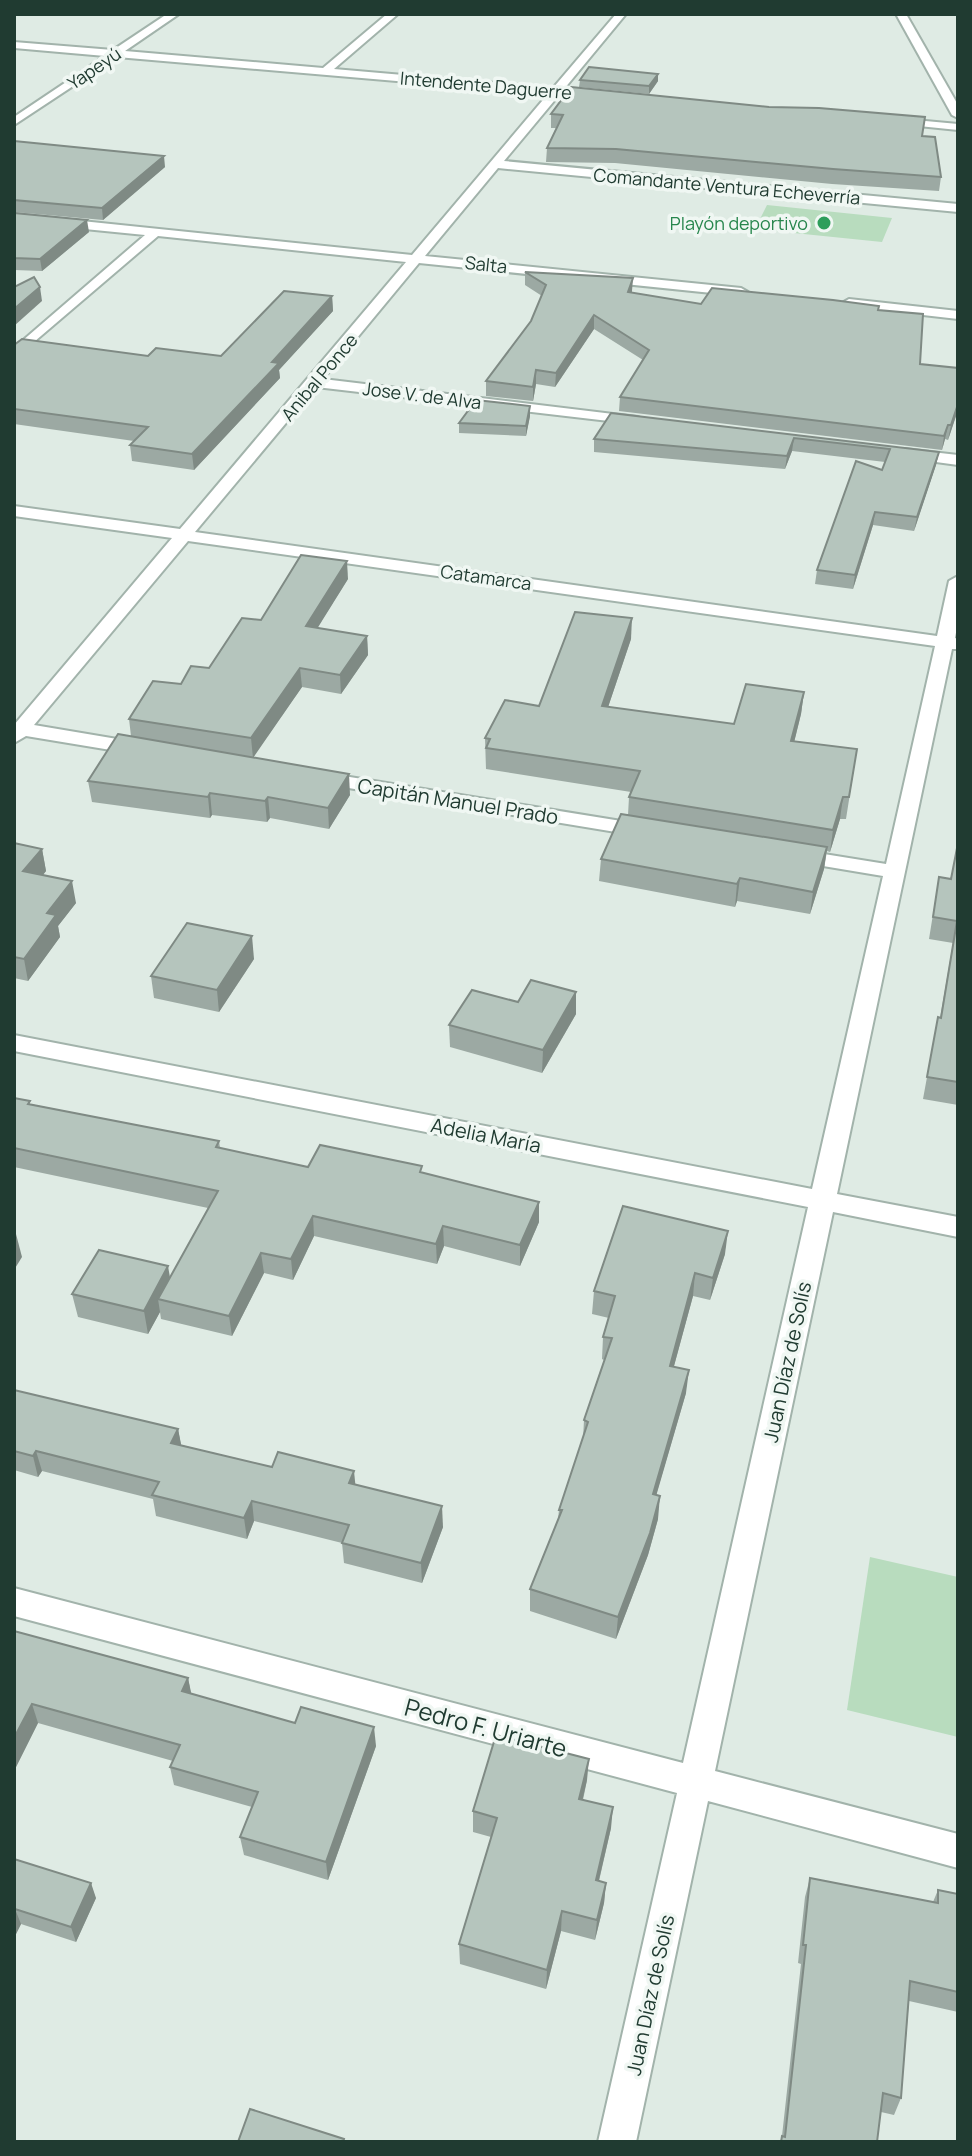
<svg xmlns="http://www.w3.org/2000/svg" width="972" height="2156" viewBox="0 0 972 2156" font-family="Manrope,sans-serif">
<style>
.green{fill:#b8dcbe}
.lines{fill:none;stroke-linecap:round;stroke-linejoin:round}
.minor-casing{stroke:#a2b3ab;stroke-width:4}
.minor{fill:#fff;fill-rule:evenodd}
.wall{fill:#9ca9a3}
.shaded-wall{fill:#7f8a84}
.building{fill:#b5c5bd;stroke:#7f8a84;stroke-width:2}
.leisure-dot{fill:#2e9e5b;stroke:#f0f7f3;stroke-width:3}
.labels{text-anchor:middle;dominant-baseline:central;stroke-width:7;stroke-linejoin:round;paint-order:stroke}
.far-street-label{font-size:18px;fill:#203b31;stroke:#f0f7f3}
.far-leisure-label{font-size:18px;fill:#27864d;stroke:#f0f7f3;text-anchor:end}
.street-label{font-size:20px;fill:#203b31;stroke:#f0f7f3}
.near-street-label{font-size:24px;fill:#203b31;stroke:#f0f7f3}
</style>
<rect width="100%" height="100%" fill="#dfebe4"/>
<g class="green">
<path d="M767 205 892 218 882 242 755 229Z"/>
<path d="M870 1557 958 1577V1737L847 1710Z"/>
</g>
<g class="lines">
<defs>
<g id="minor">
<path d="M167 14H179L125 51 323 68 387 14H398L334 69 553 88 616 14H626L564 89 597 92 601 93V97L559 95 504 161 958 204V212L498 168 425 256 741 288 748 292 741 296 419 263 323 379 638 417 643 419V425L316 387 195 532 937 636 949 581 958 576V622L955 638 958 639V649H952L837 1194 958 1217V1237L833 1212 715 1771 958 1834V1868L708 1801 636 2142H598L677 1793 14 1616V1588L683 1763 808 1207 14 1051V1035L812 1189 883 876 793 861 782 855 793 849 886 864 935 646 188 541 34 725 141 743 148 745 151 749 148 753 141 755 26 736 14 743V725L172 538 14 516V506L180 529 406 262 158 236 14 359V348L145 235 14 222V214L412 255 548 94 117 57 14 125V117L105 56 14 48V42L113 50Z"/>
<path d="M896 14H906L958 105V118L952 115Z"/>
<path d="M893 118 958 124V130L889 123 887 121Z"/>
<path d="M849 299 958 311V319L844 306 842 303Z"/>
<path d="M905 449 958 455V465L899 457 897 454Z"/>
<path d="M319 772 646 825 656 831 646 837 312 782 309 778 312 774Z"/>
</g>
</defs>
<use href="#minor" class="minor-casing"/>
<use href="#minor" class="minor"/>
</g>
<g class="wall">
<path d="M658 74V81L649 94 579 87 580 80Z"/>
<path d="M551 114 922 136 941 177 939 191 832 184 615 163 546 162 547 148 556 128H551Z"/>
<path d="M14 141 165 167 103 220 14 212Z"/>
<path d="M14 213 89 232 42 271 14 270Z"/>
<path d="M525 272 632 291V293L701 304 878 310 958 410 948 440 945 439 942 450 619 411 620 397 643 360 594 329 555 387 536 384 533 401 486 396V381L531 321 542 296 525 285Z"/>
<path d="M332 296 333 311 279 370 280 378 194 470 132 461 130 445 134 441 14 424V345L148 356H221Z"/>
<path d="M611 413 939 452 936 465 914 531 873 525 853 589 815 584 817 570 882 470 885 462 792 451 785 469 594 452V439Z"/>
<path d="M530 416 526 436 459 433V423Z"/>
<path d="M348 579 317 628 367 636 368 655 341 694 302 687 253 757 350 795 329 829 270 818 267 822 212 815 210 818 92 802 88 781 131 736 129 719 181 684 209 668 261 620Z"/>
<path d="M631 639 608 707 734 724 804 692 801 714 794 742 857 749 846 819H840L830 852 827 851 824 869 810 914 737 901 735 907 599 881 601 859 628 815 629 797 631 792 486 769 485 738 539 706Z"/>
<path d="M958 840V1105L923 1099 938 1017 940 1018 953 943 929 939 939 877 951 879Z"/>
<path d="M14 843 42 849 46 871 43 875 76 903 58 926 60 937 28 981 14 978Z"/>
<path d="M254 959 219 1012 154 998 151 976Z"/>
<path d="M576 992V1014L542 1073 450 1047 449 1025 518 1002Z"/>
<path d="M14 1098 30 1101V1104L219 1141 220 1148 308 1167 423 1173 539 1202V1222L520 1266 444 1246 437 1264 314 1236 293 1280 264 1273 232 1336 161 1319 160 1312 148 1334 78 1317 72 1294 170 1277 208 1208 14 1167Z"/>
<path d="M725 1254 710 1300 693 1296 674 1366 686 1393 656 1495 658 1519 648 1555 616 1639 530 1611V1589L558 1519 559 1510 583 1439 584 1420 604 1360 602 1359 603 1337 609 1318 592 1314 594 1291Z"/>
<path d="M14 1390 178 1429 181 1445 272 1467 355 1485 443 1527 422 1583 344 1563 342 1543 254 1521 247 1539 156 1516 153 1499 42 1471 38 1477 14 1470Z"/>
<path d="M14 1631 188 1678 191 1694 376 1746 328 1880 244 1855 240 1837 252 1807 174 1785 170 1767 173 1761 38 1723 16 1767 14 1766Z"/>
<path d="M587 1780 583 1800 611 1828 599 1881 606 1883 604 1903 595 1940 561 1931 546 1989 460 1964 459 1944 491 1837 473 1832V1811Z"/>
<path d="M14 1859 96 1898 76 1942 21 1924 14 1938Z"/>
<path d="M810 1878 933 1902 938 1890 958 1894V2012L909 2001 901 2098 894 2115 881 2112 877 2142H780L782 2136 801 1964 798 1963 805 1897Z"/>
</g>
<g class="shaded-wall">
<path d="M658 74V81L649 94V86Z"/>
<path d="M164 156 165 167 103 220 102 208Z"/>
<path d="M87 220 89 232 42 271 40 259Z"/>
<path d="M633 278 632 291 627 306 628 292Z"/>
<path d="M40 287 42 301 14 326V309Z"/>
<path d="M332 296 333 311 279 370 280 378 194 470 192 454 272 362Z"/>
<path d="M594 315V329L555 387 556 373Z"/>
<path d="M536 370V384L533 401V387Z"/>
<path d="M958 404V410L948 440 951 425Z"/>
<path d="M530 406V416L526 436V426Z"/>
<path d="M948 425 945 439 942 450 944 436Z"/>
<path d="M794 438 792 451 785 469 787 456Z"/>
<path d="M939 452 936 465 914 531 917 517Z"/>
<path d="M875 512 873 525 853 589 855 575Z"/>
<path d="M347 561 348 579 307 645 306 626Z"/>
<path d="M632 618 631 639 601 728 602 706Z"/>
<path d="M367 636 368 655 341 694 340 675Z"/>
<path d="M300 668 302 687 253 758 251 738Z"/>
<path d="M804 692 801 714 789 763 791 741Z"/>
<path d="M349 774 350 795 329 829 328 808Z"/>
<path d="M210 793 212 815 210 818 208 797Z"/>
<path d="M268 797 270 818 267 822 265 801Z"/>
<path d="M843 797 840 819 830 852 833 830Z"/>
<path d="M827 847 824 869 810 914 813 892Z"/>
<path d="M42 849 46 871 28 893 23 871Z"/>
<path d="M740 878 737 901 735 907 737 884Z"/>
<path d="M72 881 76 903 58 926 60 937 28 981 24 959 47 913Z"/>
<path d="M252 936 254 959 219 1012 217 990Z"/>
<path d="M576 992V1014L542 1073 543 1050Z"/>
<path d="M539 1202V1222L520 1266V1245Z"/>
<path d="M313 1216 314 1236 293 1280 291 1259Z"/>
<path d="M443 1226 444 1246 437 1264 436 1244Z"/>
<path d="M728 1231 725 1254 710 1300 713 1278Z"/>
<path d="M16 1234 22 1257 14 1270V1238Z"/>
<path d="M261 1253 264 1273 232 1336 229 1316Z"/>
<path d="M168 1266 172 1289 158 1299 160 1312 148 1334 144 1311Z"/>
<path d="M695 1273 693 1296 668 1388 670 1366Z"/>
<path d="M689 1370 686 1393 650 1517 653 1494Z"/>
<path d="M178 1429 182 1449 171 1443Z"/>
<path d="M36 1451 42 1471 38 1477 33 1456Z"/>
<path d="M354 1471 356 1491 349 1483Z"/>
<path d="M660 1496 658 1519 648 1555 616 1639 618 1617Z"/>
<path d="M252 1501 254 1521 247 1539 244 1518Z"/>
<path d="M442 1506 443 1527 422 1583 421 1563Z"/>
<path d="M188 1678 192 1697 182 1691Z"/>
<path d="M32 1704 38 1723 16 1767 14 1762V1738Z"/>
<path d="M374 1727 376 1746 328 1880 326 1862Z"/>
<path d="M589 1759 587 1780 578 1819 579 1799Z"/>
<path d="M613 1807 611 1828 594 1901 596 1880Z"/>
<path d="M91 1883 96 1898 76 1942 71 1927Z"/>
<path d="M606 1883 604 1903 595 1940 597 1920Z"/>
<path d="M15 1909 21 1924 14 1938V1912Z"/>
<path d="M562 1911 561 1931 546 1989 547 1970Z"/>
</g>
<g class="building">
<path d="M589 67 658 74 649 86 580 80Z"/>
<path d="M571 87 769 107 819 108 925 117 922 136 935 137 941 177 833 169 616 149 547 148 563 115 551 114Z"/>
<path d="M14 141 164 156 102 208 14 200Z"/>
<path d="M14 213 87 220 40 259 14 258Z"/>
<path d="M525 272 633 278 628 292 701 304 712 288 833 300 879 306 878 310 923 314 920 364 958 368V404L951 425H948L944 436 620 397 649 350 594 315 556 373 536 370 533 387 486 381 531 321 546 285Z"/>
<path d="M34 277 40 287 14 309V287Z"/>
<path d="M284 291 332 296 272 362 279 363 192 454 130 445 148 427 14 409V345L22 339 148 356 156 348 221 356Z"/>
<path d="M476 400 530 406 526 426 459 423Z"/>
<path d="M611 413 939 452 917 517 875 512 855 575 817 570 856 461 882 470 890 449 794 438 787 456 594 439Z"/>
<path d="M301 555 347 561 306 626 367 636 340 675 300 668 251 738 129 719 153 681 181 684 191 666 209 668 242 618 261 620Z"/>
<path d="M575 612 632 618 602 706 734 724 746 684 804 692 791 741 857 749 849 797H843L833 830 629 797 640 771 486 748 490 739 485 738 505 700 539 706Z"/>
<path d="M118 734 349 774 328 808 268 797 265 801 210 793 208 797 88 781Z"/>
<path d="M621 814 827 847 813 892 740 878 737 884 601 859Z"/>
<path d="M14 843 42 849 23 871 72 881 47 913 56 915 24 959 14 957Z"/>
<path d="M958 843V1082L927 1077 938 1017 941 1018 957 921 933 917 939 877 951 879Z"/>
<path d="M187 923 252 936 217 990 151 976Z"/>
<path d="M531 980 576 992 543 1050 449 1025 472 990 518 1002Z"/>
<path d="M14 1098 30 1101 28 1104 219 1141 216 1147 308 1167 320 1145 422 1166 420 1172 539 1202 520 1245 443 1226 436 1244 313 1216 291 1259 261 1253 229 1316 158 1299 218 1191 14 1148Z"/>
<path d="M623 1206 728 1231 713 1278 695 1273 670 1366 689 1370 653 1494 660 1496 650 1533 618 1617 530 1589 562 1510H559L588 1422 584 1420 612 1338 603 1337 615 1296 594 1291Z"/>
<path d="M99 1250 168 1266 144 1311 72 1294Z"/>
<path d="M14 1390 178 1429 171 1443 272 1467 278 1452 354 1471 349 1483 442 1506 421 1563 342 1543 349 1525 252 1501 244 1518 152 1495 159 1482 36 1451 33 1456 14 1451Z"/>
<path d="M14 1631 188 1678 182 1691 295 1723 301 1707 374 1727 326 1862 240 1837 258 1792 170 1767 180 1745 32 1704 14 1738Z"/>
<path d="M496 1735 589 1759 579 1799 613 1807 596 1880 606 1883 597 1920 562 1911 547 1970 459 1944 497 1818 473 1811Z"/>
<path d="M14 1859 91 1883 71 1927 15 1909 14 1912Z"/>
<path d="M810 1878 938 1903V1890L958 1894V1992L910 1981 901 2098 883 2093 877 2142H781L782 2136 785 2137 806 1945H803Z"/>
<path d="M250 2109 344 2139 343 2142H238Z"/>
</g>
<circle class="leisure-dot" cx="824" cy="223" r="8"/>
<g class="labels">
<g class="far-street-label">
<text transform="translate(94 68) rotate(-34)">Yapeyú</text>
<text transform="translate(486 85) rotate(5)">Intendente Daguerre</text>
<text transform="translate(727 186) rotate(5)">Comandante Ventura Echeverría</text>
<text transform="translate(486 264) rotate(6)">Salta</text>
<text transform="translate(319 377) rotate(-50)">Anibal Ponce</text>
<text transform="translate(422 395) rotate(7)">Jose V. de Alva</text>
<text transform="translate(486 577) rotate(8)">Catamarca</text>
</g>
<g class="far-leisure-label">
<text x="808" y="223">Playón deportivo</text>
</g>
<g class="street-label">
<text transform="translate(458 801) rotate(9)">Capitán Manuel Prado</text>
<text transform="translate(486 1135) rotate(11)">Adelia María</text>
<text transform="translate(787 1362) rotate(-78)">Juan Díaz de Solís</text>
<text transform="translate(650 1995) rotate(-78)">Juan Díaz de Solís</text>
</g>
<g class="near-street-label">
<text transform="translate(486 1727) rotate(15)">Pedro F. Uriarte</text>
</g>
</g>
<rect width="972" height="2156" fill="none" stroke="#203b31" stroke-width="32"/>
</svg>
